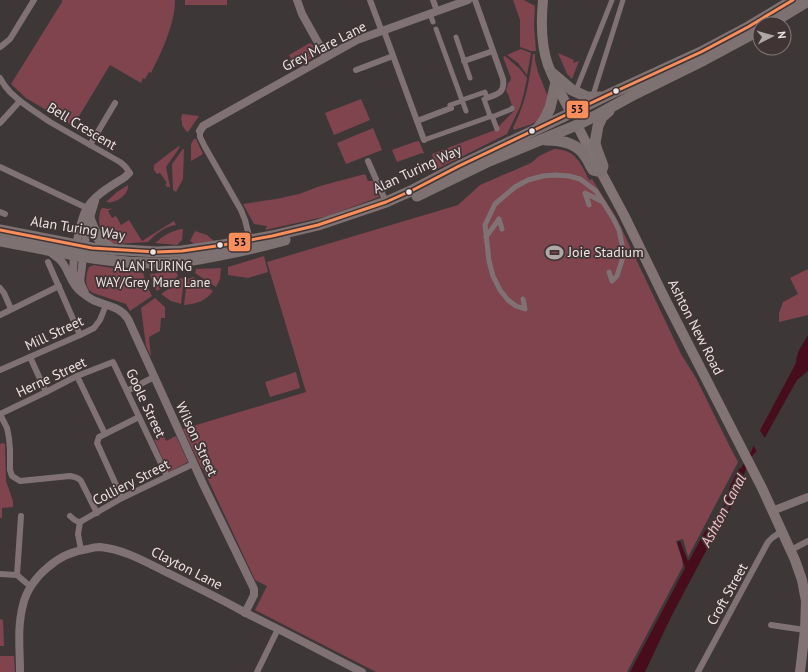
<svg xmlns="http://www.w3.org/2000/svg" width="808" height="672" viewBox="0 0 808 672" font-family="'PT Sans',sans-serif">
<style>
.green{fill:#7f444d}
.water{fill:#470d1d}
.pier{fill:#3e3738}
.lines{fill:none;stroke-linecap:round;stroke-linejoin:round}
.stream{stroke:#470d1d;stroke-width:1.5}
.pedestrian{stroke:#807274;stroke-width:5}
.minor{stroke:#807274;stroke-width:6}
.tertiary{stroke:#807274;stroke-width:8}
.primary{stroke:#827374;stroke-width:10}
.trunk{stroke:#7e7172;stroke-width:11}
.bus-1-casing{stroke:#413435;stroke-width:6}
.bus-1{stroke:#fa8e5a;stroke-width:3}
.bus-dot{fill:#ebe3e4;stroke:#413435;stroke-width:1.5}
.labels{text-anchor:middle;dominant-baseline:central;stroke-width:3.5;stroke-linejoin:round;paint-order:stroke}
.bus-label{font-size:13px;fill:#ebe3e4;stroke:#413435}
.street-label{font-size:14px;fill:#ebe3e4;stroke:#413435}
.poi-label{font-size:14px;fill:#ebe3e4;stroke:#413435;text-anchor:start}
.water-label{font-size:15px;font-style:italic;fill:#f5c2c7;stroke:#413435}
.line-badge{stroke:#413435;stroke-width:1.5}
.pale-badge-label{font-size:11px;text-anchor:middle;font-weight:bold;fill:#111}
</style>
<rect width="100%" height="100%" fill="#3e3738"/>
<g class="green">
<path d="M62 0H175C175 24 162 51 151 73L149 72 145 79 143 78 141 83 110 65 73 126 26 98 11 84 62 2Z"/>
<rect x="185" y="0" width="42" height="5"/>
<path d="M513 0H524L535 6 534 25 536 51H531L520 47V20Z"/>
<path d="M310 43 312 44 317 53 316 56 295 67 289 55Z"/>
<path d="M521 49 531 53 527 75 518 63 507 55Z"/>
<path d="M558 53 574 60 573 63 579 61 572 79 567 74Z"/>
<path d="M533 54H535V60L538 72 548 97 547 105 538 120 532 124 514 130 513 128C526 102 529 83 533 54Z"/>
<path d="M505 56 520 69 527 78 524 93 520 107 507 134 437 169 432 154 495 130 514 111 508 94 506 91 508 83 510 81 511 78 503 57Z"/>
<path d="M361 99 370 120 334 135 325 113Z"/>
<path d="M182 114 199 116 188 132 186 131 182 125V121L181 120Z"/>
<path d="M373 128 382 150 346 164 337 143Z"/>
<path d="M194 139H196L203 154 191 161V144Z"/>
<path d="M419 141 424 153 423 154 422 153 397 162 392 150 414 142Z"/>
<path d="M179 146 180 147 166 167 170 187H167L165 184 167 183 160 173 157 174 154 170V165L168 154Z"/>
<path d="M183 149H184L183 179 176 192 173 190 172 164Z"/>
<path d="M554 149C575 149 581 163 589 180L592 179 617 219 681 354 696 378 729 445 738 462 688 557 683 539 676 541 682 559 683 566 627 672H376L255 610 267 586 255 580 203 469 201 467 183 429 306 392 267 262 458 205 480 185 531 163 539 156Z"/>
<path d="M365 174 368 181H373L379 197 328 216 265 230 267 226 254 224 243 204 276 199 299 194 320 186Z"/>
<path d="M128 185C129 195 115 204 106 202L117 192Z"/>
<path d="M103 208 109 209 113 208 108 211 112 218 116 216 121 225 129 220 142 241 174 221 176 225C165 226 156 234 148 242L115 244C101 239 96 222 101 209Z"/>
<path d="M183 229 182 240 177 245 155 243C163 236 172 230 183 229Z"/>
<path d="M195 231 207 235 214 241 194 244 190 241Z"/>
<path d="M264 256 268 272 248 278 228 275V267Z"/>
<path d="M94 265 143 273 147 286 152 296 130 311 126 304 93 293 89 290 87 286 86 281 87 272 89 267Z"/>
<path d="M221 268 220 279 216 287 195 273 196 269Z"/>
<path d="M808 269V315L779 322V313L783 302 798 294 790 278Z"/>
<path d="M176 271 178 276 169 284 157 291 154 286 150 274Z"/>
<path d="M193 277 213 291C206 301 196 304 184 305L187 279Z"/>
<path d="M180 278 184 279 181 304 171 301 161 294 173 286Z"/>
<path d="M155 298 165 307V318H161L160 331 149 337 151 357 146 346 141 308Z"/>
<path d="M296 372 300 388 270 397 265 382Z"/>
<path d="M164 436 166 441 176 436 188 462 169 472 154 440Z"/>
<path d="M3 443 5 444 6 481 13 501V507L2 508V518H0V444Z"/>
<path d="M0 619 3 620 4 646H0Z"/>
<path d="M0 656H14L15 672H0Z"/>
</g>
<path class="water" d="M808 335V371L797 380 758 450C745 460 745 479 737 492 735 497 730 499 727 503 722 510 719 518 715 525V526L720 524 714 532 715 534 671 617 645 672H630L685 568 677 542 680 541 688 561 690 559 705 531 711 526 726 502 730 486 739 469 741 468 752 450 755 440 796 363C797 350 802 346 808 335Z"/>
<path class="pier" d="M759 429 766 440 760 451 758 453 751 442Z"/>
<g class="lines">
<path class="stream" d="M720 524 731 506 732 498"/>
<g class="pedestrian">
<path d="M430 14 433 22"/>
<path d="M436 29 466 111"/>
<path d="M456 37 470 78"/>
<path d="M577 88 612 0"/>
<path d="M594 92 623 0"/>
<path d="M462 100 485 92 487 98 484 99 490 116"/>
<path d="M451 108 450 105 462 101"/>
<path d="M492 117 512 109V108"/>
<path d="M424 140 492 116 497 129"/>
<path d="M589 205 585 193 601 201"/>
<path d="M486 237 499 219 502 229"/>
<path d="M523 299 525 309 516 306 508 300 500 290 493 276 489 261 485 225 495 204 515 187 528 180 543 176 555 175 569 176 580 179 596 191 613 218 619 230 622 244V260L617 276 612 281 609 272"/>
</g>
<g class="minor">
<path d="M370 0 382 32"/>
<path d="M433 0 437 11"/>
<path d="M475 0 503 79C505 93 498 94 487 98"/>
<path d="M384 31 417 121 451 108"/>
<path d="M0 47 4 44 10 39 34 0"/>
<path d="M464 61 493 51"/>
<path d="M356 70 393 56"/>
<path d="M0 78 5 86 10 92 20 101 31 109 50 122 120 162C124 165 128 168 129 173"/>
<path d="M417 121 424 140"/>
<path d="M0 123 20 101"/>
<path d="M200 131V137L205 147 241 210 245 220 250 240"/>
<path d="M90 145 115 103"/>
<path d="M368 161 386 202"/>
<path d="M0 167 87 208"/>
<path d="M0 212 5 214"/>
<path d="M48 262 80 335"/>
<path d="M0 288 4 293 11 309"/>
<path d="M0 315 59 286"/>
<path d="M30 357 46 392"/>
<path d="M0 370 80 335 94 328 100 320 106 305"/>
<path d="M77 376 105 434"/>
<path d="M127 391 154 377"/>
<path d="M0 414 46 392 77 376 113 362 167 476"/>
<path d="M0 414 7 428 9 438 10 450V470L12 476 20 481 70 476C74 477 78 477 81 481L97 513"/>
<path d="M122 498 97 443 99 437 139 417"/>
<path d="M70 516C73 519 76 522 80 522"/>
<path d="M81 550 78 534 80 522 122 498 193 464"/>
<path d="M791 550 808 541"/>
<path d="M0 574 17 575 31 587"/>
<path d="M17 575 21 516"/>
<path d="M771 625 805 630"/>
<path d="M257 672 278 629"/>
<path d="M698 672 768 542 772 538 782 531"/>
</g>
<g class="tertiary">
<path d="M297 0 302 14 326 57"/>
<path d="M200 131 203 126 357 40 468 0"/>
<path d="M50 252C55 256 61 259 64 265 69 273 72 285 80 291 84 294 89 298 93 300 106 306 120 306 128 319L203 484 254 589V595L245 613"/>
<path d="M74 280C70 269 80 219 87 208 94 195 113 185 125 177L129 173"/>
<path d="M85 293C84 290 82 287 81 284 79 278 82 272 82 266 84 244 88 222 95 201"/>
<path d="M772 511 808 497"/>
<path d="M20 672C20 650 17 627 23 605 26 591 36 577 47 568 59 557 72 551 88 549 91 548 96 547 100 547 122 549 142 560 162 570 186 582 211 594 235 607 249 615 264 622 278 629 306 643 334 658 362 672"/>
</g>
<g class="primary">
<path d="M543 0C541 21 541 45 548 65 555 82 563 98 571 113"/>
<path d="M577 125 601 172 624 215 663 295 762 488 795 560 802 580 806 601 805 630 800 672"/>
</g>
<g class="trunk">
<path d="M770 24 808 1"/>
<path d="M552 73 572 90 587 97H601"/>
<path d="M538 128 544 120 550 108 556 82"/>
<path d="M546 140C560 140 577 143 585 156 588 160 590 165 593 170L601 172 603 166 597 150 595 143 598 126 602 117 609 111"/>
<path d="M417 196 487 162 577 125 595 116 635 94 704 60 760 30"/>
<path d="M89 218 93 228 100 240 113 250"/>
<path d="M0 230 92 248 156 252 182 251 223 245 272 236 318 225 386 202 413 190 459 166 571 113 612 93 701 52 748 27 793 0"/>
<path d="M0 241C51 250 102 263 154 263 176 264 198 259 220 255 242 251 263 246 285 240"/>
</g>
<defs>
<path id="bus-1" d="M0 230 92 248 156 252 182 251 223 245 272 236 318 225 386 202 413 190 459 166 612 93 701 52 748 27 793 0"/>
</defs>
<use href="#bus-1" class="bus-1-casing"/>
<use href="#bus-1" class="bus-1"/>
</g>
<defs>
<symbol id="stadium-bare" viewBox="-9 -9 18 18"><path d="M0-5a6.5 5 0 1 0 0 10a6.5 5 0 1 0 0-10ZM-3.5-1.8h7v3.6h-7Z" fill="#aea7a8" stroke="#413435" stroke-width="2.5" paint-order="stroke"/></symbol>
</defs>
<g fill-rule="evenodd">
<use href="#stadium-bare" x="542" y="240" width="25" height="25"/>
</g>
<g class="bus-dot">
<circle cx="616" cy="91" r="3.5"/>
<circle cx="532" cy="131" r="3.5"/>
<circle cx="409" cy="192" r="3.5"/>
<circle cx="220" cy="245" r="3.5"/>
<circle cx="153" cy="252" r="3.5"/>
</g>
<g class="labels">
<g class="bus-label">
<text x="153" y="266">ALAN TURING<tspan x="153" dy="16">WAY/Grey Mare Lane</tspan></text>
</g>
<g class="street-label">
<text transform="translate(324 46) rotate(-27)">Grey Mare Lane</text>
<text transform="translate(82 126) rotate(31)">Bell Crescent</text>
<text transform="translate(417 169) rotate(-25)">Alan Turing Way</text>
<text transform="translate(78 228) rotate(9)">Alan Turing Way</text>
<text transform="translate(696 327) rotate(63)">Ashton New Road</text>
<text transform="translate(54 333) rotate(-25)">Mill Street</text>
<text transform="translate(51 377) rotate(-25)">Herne Street</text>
<text transform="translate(146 403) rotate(65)">Goole Street</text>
<text transform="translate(197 439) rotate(65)">Wilson Street</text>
<text transform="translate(131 482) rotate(-27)">Colliery Street</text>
<text transform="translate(187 568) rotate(27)">Clayton Lane</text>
<text transform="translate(727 594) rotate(-61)">Croft Street</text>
</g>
<g class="poi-label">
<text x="568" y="252">Joie Stadium</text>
</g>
<g class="water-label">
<text transform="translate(723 510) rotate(-62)">Ashton Canal</text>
</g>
</g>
<g class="line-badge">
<rect x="566" y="100" width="23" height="19" rx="4" fill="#fa8e5a"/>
<rect x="228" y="232" width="23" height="20" rx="4" fill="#fa8e5a"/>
</g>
<g class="pale-badge-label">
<text x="577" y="113">53</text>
<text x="240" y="246">53</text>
</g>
<g transform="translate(772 36) rotate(84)"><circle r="19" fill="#413435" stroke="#857a7b"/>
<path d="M0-3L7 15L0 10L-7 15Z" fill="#aea7a8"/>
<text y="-6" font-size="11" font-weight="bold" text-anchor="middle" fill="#ebe3e4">N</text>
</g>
</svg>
